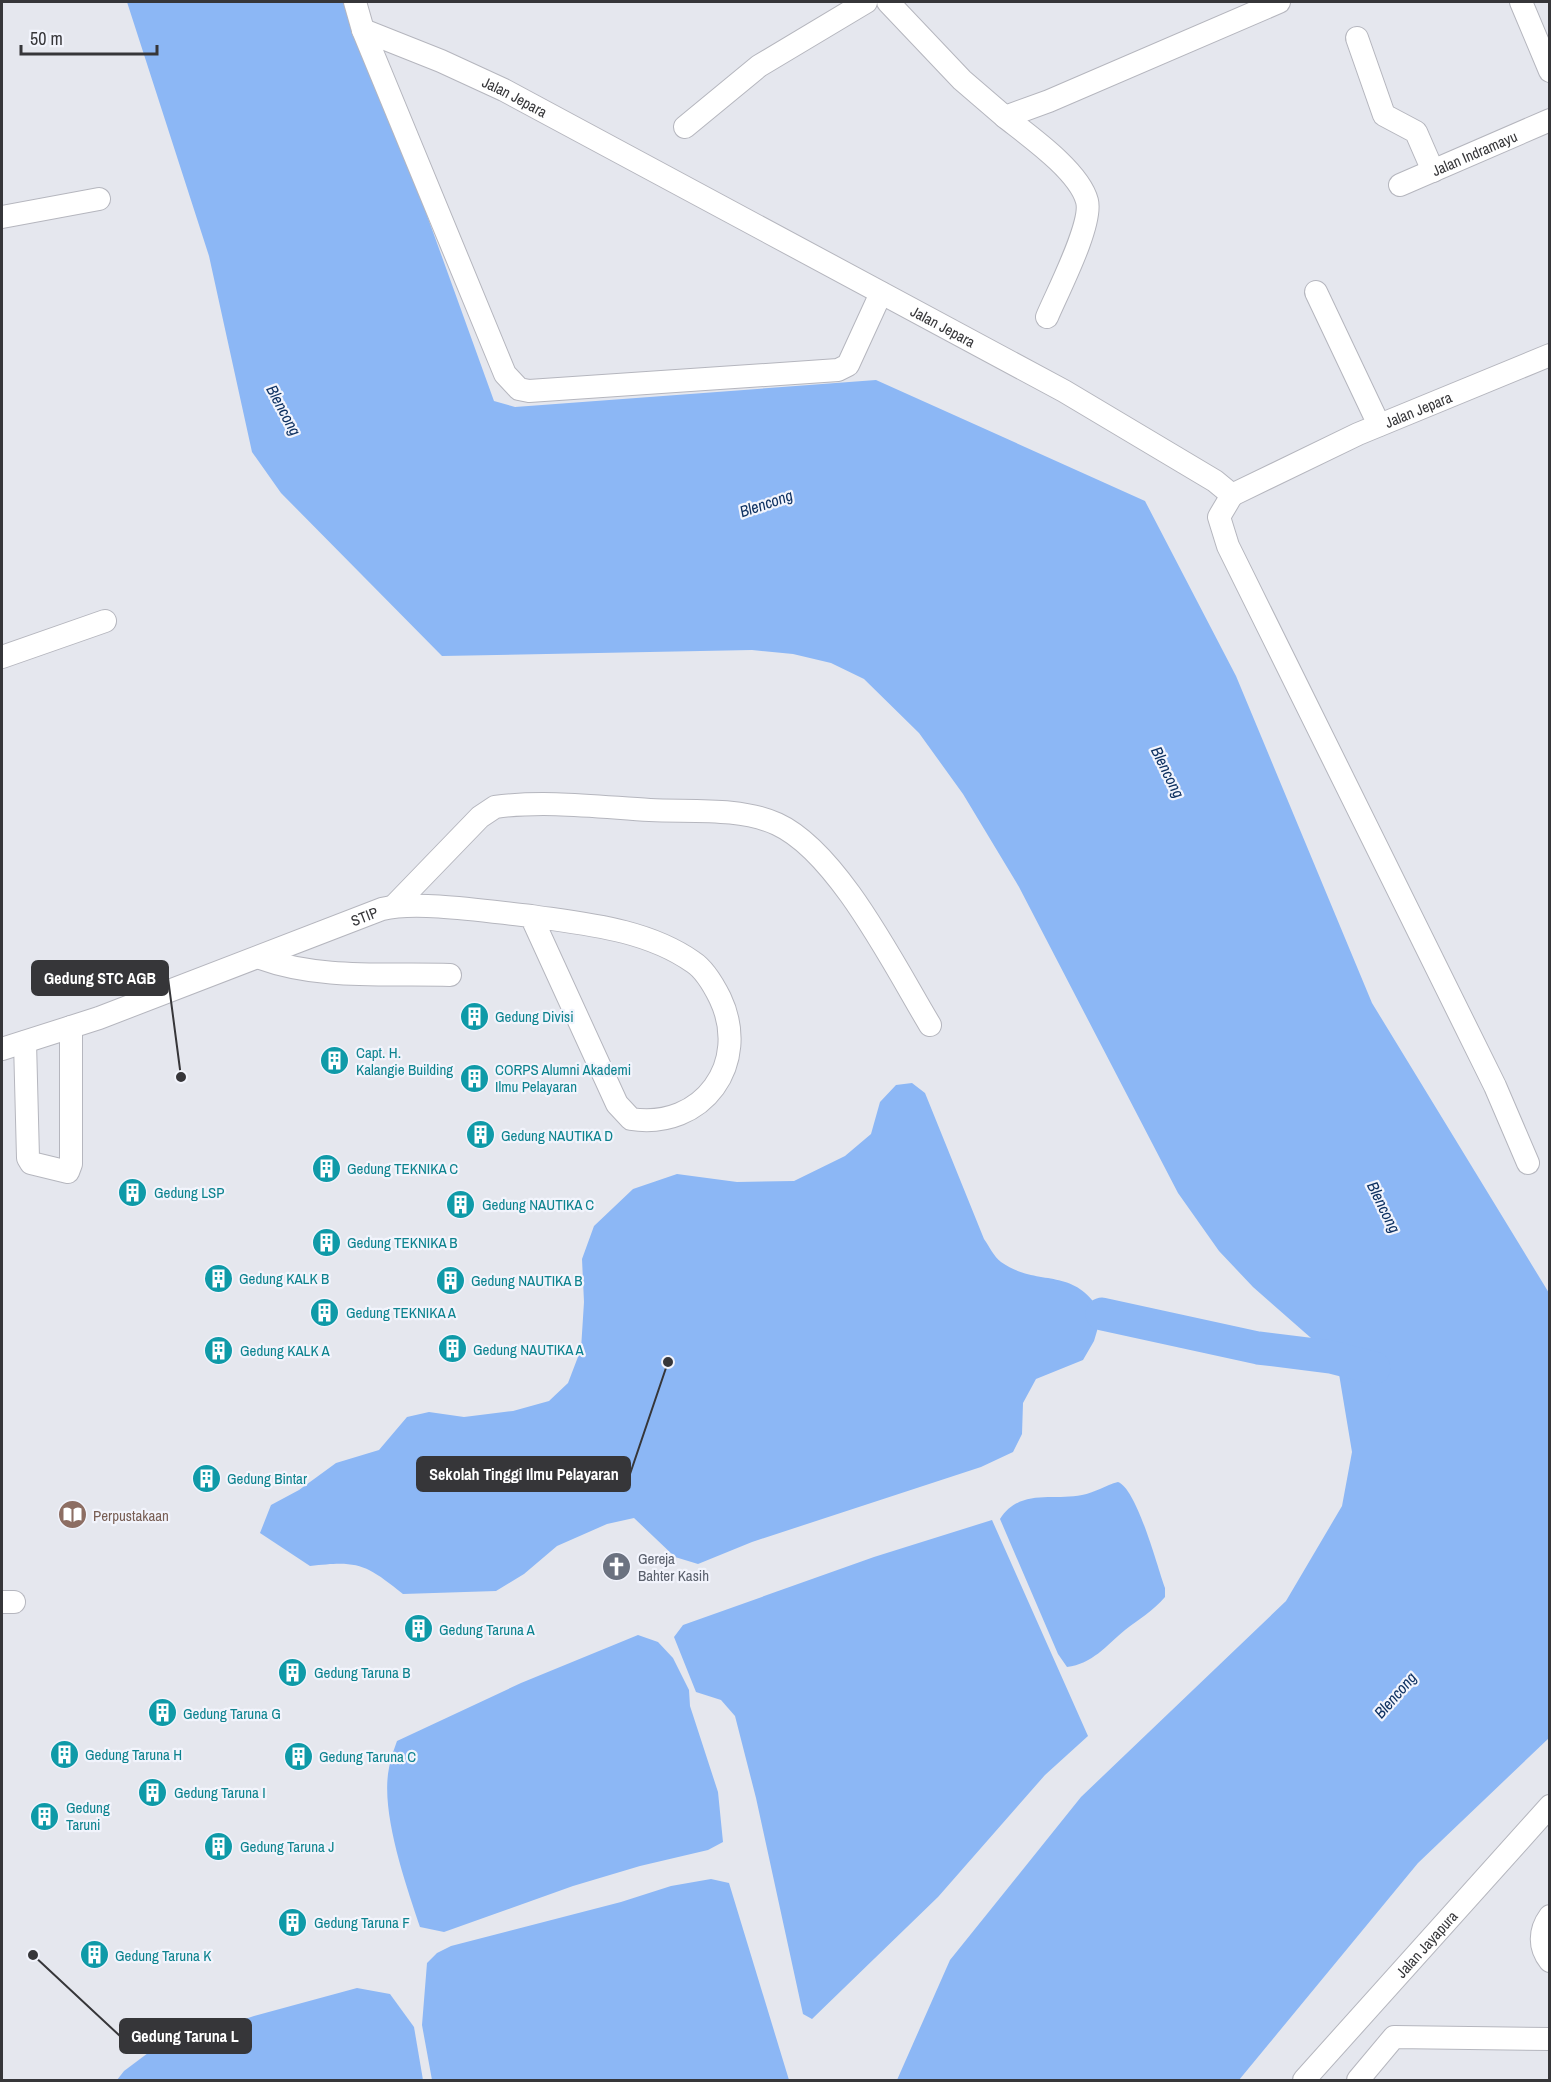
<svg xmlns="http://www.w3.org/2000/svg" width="1551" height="2082" viewBox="0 0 1551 2082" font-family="'Archivo Narrow',sans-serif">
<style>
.water{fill:#8cb7f5}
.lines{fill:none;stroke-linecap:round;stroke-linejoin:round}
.river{stroke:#8cb7f5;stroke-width:33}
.minor-casing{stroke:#b5b6be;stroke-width:24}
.minor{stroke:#fff;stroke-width:22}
.labels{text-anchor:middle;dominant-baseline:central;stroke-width:4.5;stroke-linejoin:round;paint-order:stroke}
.street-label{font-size:15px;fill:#363639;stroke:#f2f4fc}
.culture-label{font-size:15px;fill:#0d838f;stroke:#f2f4fc;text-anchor:start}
.education-label{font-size:15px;fill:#785e54;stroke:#f2f4fc;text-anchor:start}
.worship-label{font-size:15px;fill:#5b616d;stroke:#f2f4fc;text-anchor:start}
.water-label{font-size:16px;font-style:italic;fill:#0f3262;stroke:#f2f4fc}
.leader{fill:none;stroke:#363639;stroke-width:2}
.callout-dot{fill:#363639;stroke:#f2f4fc;stroke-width:2}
.callout{fill:#363639;stroke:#363639;stroke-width:2}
.callout-label{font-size:16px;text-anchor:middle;font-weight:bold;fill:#fff}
</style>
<rect width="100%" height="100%" fill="#e5e7ee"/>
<g class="water">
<path d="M127 2H350L494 401 515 407 876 380 1145 501 1236 676 1372 1003 1549 1293V1738L1418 1863 1239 2080H897L950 1960 1081 1797 1286 1601 1342 1506 1352 1452 1338 1368 1319 1345 1253 1287 1219 1251 1178 1193 1019 887 963 794 919 733 864 679 831 663 793 654 752 650 442 656 281 493 252 452 209 256Z"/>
<path d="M912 1083 925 1093 984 1239C989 1246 994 1257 1001 1262 1040 1289 1073 1264 1102 1314L1094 1341 1083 1360 1036 1379 1023 1403 1022 1434 1013 1452 981 1467 752 1542 698 1564 675 1557 634 1518 607 1524 557 1546 524 1574 496 1591 403 1594C366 1564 358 1560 310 1566L260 1533 271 1505 299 1490 336 1463 379 1450 407 1417 429 1412 464 1417 513 1411 549 1401 568 1383 581 1349 584 1302 582 1259 594 1226 633 1189 677 1174 737 1182 794 1181 845 1156 871 1134 880 1102 896 1085Z"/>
<path d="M1118 1482C1137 1489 1157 1566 1165 1588V1597C1153 1611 1139 1619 1125 1630 1106 1646 1092 1664 1067 1667L1058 1654 1000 1519C1020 1488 1053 1501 1082 1495 1094 1493 1106 1485 1118 1482Z"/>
<path d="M992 1520 1088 1736 1045 1775 938 1897 812 2019 803 2014 756 1798 735 1716 721 1700 696 1692 674 1637 683 1625 874 1557Z"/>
<path d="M638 1635 658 1642 673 1658 689 1690 690 1706 718 1792 723 1842 708 1850 640 1866 573 1886 444 1932 420 1927C406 1885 380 1812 389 1768 390 1759 394 1750 397 1741L521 1683Z"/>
<path d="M711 1879 729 1883 789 2080H432L422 2025 427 1963 437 1953 451 1946 621 1902 671 1886Z"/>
<path d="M357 1988 390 1994 414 2027 423 2080H117L124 2071 152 2050 254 2016Z"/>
</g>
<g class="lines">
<path class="river" d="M1102 1314 1258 1348 1331 1357 1374 1368"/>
<defs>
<g id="minor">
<path id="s1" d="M355 2 363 30 441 61 504 90 1064 391 1215 481 1232 495 1358 434 1550 355"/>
<path d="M888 2 962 80 1005 117 1049 101 1279 2"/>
<path d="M1521 2 1550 71"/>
<path d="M363 30 505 374 519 389 529 391 838 370 848 365 881 293"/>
<path d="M1357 38 1384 115 1416 132 1433 171"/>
<path d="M1005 117C1029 136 1079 171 1087 201 1093 224 1057 293 1047 317"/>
<path d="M685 127 759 66 866 2"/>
<path id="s2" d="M1400 185 1550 120"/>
<path d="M2 217 99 199"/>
<path d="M1316 292 1379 425"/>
<path d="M1232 495 1219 517 1228 546 1495 1086 1528 1163"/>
<path d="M2 657 105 621"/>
<path d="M394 906 480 817 495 807C545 800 600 807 650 810 690 812 740 807 777 824 838 852 895 967 930 1025"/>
<path d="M260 958C320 980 387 973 450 975"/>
<path d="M25 1042 28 1158 31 1163 68 1172 71 1164V1027"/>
<path id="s3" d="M2 1049 99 1018 382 909C418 900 491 912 531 916L617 1104 631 1119C703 1130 751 1063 720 998 714 986 704 969 693 962 646 929 585 924 531 916"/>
<path d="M2 1602H14"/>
<path d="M1550 1916C1539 1931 1539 1947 1550 1961"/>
<path id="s4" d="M1304 2080 1550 1806"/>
<path d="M1358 2080 1394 2037 1550 2039"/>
</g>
</defs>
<use href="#minor" class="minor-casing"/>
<use href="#minor" class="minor"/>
</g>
<defs>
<symbol id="building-disc" viewBox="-11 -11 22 22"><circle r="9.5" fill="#0f9aa8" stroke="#f2f4fc"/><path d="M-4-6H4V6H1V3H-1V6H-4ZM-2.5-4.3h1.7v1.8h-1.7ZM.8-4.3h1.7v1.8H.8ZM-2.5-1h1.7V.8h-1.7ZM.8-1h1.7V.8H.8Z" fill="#fff"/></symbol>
<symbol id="library-disc" viewBox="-11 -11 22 22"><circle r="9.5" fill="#8d6e63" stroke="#f2f4fc"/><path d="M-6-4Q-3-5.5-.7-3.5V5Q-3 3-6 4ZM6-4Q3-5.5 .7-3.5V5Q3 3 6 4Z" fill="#fff"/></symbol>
<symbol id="church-disc" viewBox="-11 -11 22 22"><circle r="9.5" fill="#6b7280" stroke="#f2f4fc"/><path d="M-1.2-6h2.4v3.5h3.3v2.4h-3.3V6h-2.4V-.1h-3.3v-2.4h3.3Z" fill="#fff"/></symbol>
</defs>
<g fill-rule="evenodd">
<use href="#building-disc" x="458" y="1000" width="33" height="33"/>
<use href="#building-disc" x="318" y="1044" width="33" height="33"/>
<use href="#building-disc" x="458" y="1062" width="33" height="33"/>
<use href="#building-disc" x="464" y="1118" width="33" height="33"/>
<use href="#building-disc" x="310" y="1152" width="33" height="33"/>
<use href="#building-disc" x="116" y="1176" width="33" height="33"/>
<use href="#building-disc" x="444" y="1188" width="33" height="33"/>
<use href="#building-disc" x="310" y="1226" width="33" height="33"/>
<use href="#building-disc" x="202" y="1262" width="33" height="33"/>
<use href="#building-disc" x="434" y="1264" width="33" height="33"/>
<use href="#building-disc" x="308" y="1296" width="33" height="33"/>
<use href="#building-disc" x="436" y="1332" width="33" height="33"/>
<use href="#building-disc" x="202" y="1334" width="33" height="33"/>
<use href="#building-disc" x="190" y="1462" width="33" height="33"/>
<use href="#library-disc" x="56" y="1498" width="33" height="33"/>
<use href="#church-disc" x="600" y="1550" width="33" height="33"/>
<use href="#building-disc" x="402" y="1612" width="33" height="33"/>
<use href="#building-disc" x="276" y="1656" width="33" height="33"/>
<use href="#building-disc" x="146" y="1696" width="33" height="33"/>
<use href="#building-disc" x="48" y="1738" width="33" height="33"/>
<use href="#building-disc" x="282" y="1740" width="33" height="33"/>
<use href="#building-disc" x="136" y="1776" width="33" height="33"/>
<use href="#building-disc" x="28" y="1800" width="33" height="33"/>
<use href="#building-disc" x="202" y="1830" width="33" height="33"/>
<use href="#building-disc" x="276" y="1906" width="33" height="33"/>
<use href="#building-disc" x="78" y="1938" width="33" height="33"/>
</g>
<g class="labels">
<g class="street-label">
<text stroke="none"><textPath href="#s1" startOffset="195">Jalan Jepara</textPath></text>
<text stroke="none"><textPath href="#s2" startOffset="81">Jalan Indramayu</textPath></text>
<text stroke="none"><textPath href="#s1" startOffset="681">Jalan Jepara</textPath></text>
<text stroke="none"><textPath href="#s1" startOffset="1221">Jalan Jepara</textPath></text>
<text stroke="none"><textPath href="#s3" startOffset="386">STIP</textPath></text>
<text stroke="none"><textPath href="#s4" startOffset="183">Jalan Jayapura</textPath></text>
</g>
<g class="culture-label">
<text x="495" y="1016">Gedung Divisi</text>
<text x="356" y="1052">Capt. H.<tspan x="356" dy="17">Kalangie Building</tspan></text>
<text x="495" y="1069">CORPS Alumni Akademi<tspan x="495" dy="17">Ilmu Pelayaran</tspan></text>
<text x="501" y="1135">Gedung NAUTIKA D</text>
<text x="347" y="1168">Gedung TEKNIKA C</text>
<text x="154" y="1192">Gedung LSP</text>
<text x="482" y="1204">Gedung NAUTIKA C</text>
<text x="347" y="1242">Gedung TEKNIKA B</text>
<text x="239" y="1278">Gedung KALK B</text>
<text x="471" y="1280">Gedung NAUTIKA B</text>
<text x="346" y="1312">Gedung TEKNIKA A</text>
<text x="473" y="1349">Gedung NAUTIKA A</text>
<text x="240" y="1350">Gedung KALK A</text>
<text x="227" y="1478">Gedung Bintar</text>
<text x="439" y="1629">Gedung Taruna A</text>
<text x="314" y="1672">Gedung Taruna B</text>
<text x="183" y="1713">Gedung Taruna G</text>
<text x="85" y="1754">Gedung Taruna H</text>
<text x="319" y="1756">Gedung Taruna C</text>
<text x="174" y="1792">Gedung Taruna I</text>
<text x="66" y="1807">Gedung<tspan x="66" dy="17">Taruni</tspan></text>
<text x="240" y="1846">Gedung Taruna J</text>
<text x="314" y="1922">Gedung Taruna F</text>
<text x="115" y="1955">Gedung Taruna K</text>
</g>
<g class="education-label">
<text x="93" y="1515">Perpustakaan</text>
</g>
<g class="worship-label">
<text x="638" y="1558">Gereja<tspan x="638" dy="17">Bahter Kasih</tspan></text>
</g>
<g class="water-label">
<text transform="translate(284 410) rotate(62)">Blencong</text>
<text transform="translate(766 503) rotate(-19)">Blencong</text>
<text transform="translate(1168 772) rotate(64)">Blencong</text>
<text transform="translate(1384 1207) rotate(64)">Blencong</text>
<text transform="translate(1395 1695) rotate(-49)">Blencong</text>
</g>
</g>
<path class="leader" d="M181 1077L168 978M668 1362L630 1474M33 1955L120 2036"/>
<g class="callout-dot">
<circle cx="181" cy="1077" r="6"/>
<circle cx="668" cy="1362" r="6"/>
<circle cx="33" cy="1955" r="6"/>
</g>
<g class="callout">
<rect x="32" y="961" width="136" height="34" rx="6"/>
<rect x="417" y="1457" width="213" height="34" rx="6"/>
<rect x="120" y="2019" width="131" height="34" rx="6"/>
</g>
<g class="callout-label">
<text x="100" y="984">Gedung STC AGB</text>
<text x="524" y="1480">Sekolah Tinggi Ilmu Pelayaran</text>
<text x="185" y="2042">Gedung Taruna L</text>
</g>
<rect width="1551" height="2082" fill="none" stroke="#363639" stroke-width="6"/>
<path d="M21 45v9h136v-9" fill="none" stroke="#363639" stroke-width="3"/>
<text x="30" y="45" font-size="18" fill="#363639" stroke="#f2f4fc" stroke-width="4.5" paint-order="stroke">50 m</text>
</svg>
